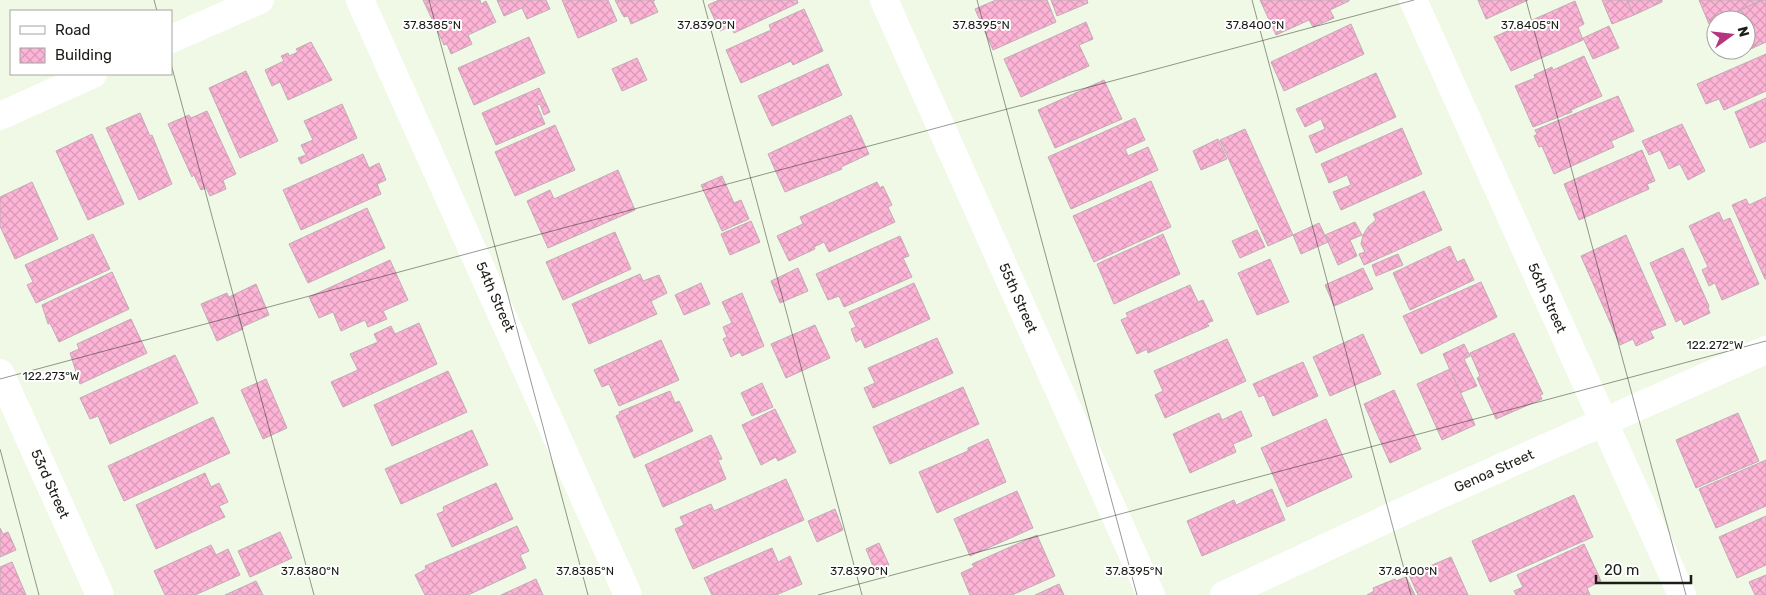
<svg xmlns="http://www.w3.org/2000/svg" width="1766" height="595" viewBox="0 0 1766 595" font-family="Rubik,sans-serif">
<style>
.building{fill:url(#building-cross-hatch);stroke:#c2acb6}
.lines{fill:none;stroke-linecap:round;stroke-linejoin:round}
.street{stroke:#fff;stroke-width:28}
.secondary{stroke:#fff;stroke-width:28}
.ticks{fill:none;stroke:#1a1e16;stroke-width:1;stroke-opacity:0.45}
.labels{text-anchor:middle;dominant-baseline:central;stroke-width:4;stroke-linejoin:round;paint-order:stroke}
.street-label{font-size:14px;fill:#1a1e16;stroke:#fff}
.ticks-label{font-size:12px;text-anchor:middle;fill:#1a1e16;stroke:#fff;stroke-width:4;stroke-linejoin:round;paint-order:stroke}
</style>
<defs>
<pattern id="building-cross-hatch" width="8" height="8" patternUnits="userSpaceOnUse" patternTransform="scale(1.25)"><rect width="8" height="8" fill="#fdb4d6"/><path d="M0 0l8 8M0 8l8-8" fill="none" stroke="#d89ab7"/></pattern>
</defs>
<rect width="100%" height="100%" fill="#eff9e5"/>
<g class="building">
<path d="M423 0H480L481 4 486 1 496 22 468 35 472 44 451 54 447 44 444 45Z"/>
<path d="M497 0H546L550 9 527 19 522 8 504 16Z"/>
<path d="M562 0H608L617 21 578 38Z"/>
<path d="M615 0H655L653 1 658 12 631 24 628 16 624 17 621 12Z"/>
<path d="M719 0H797L798 3 734 33 731 26 720 31 708 5Z"/>
<path d="M996 0H1047L1056 22 993 50 975 9Z"/>
<path d="M1051 0H1087L1088 3 1057 16Z"/>
<path d="M1260 0H1349V1L1330 10 1334 18 1313 27 1309 20 1276 35Z"/>
<path d="M1478 0H1528L1486 19Z"/>
<path d="M1602 0H1627L1634 15 1612 24Z"/>
<path d="M1627 0H1662V2L1634 15Z"/>
<path d="M1699 0H1763L1709 24Z"/>
<path d="M1763 0H1766V42L1729 59 1725 50H1746V20H1719Z"/>
<path d="M1575 1 1584 24 1578 27 1583 40 1511 71 1494 37Z"/>
<path d="M804 9 823 51 793 65 791 61 741 83 726 50 771 30 769 25Z"/>
<path d="M1086 22 1093 39 1079 45 1089 66 1021 97 1004 59Z"/>
<path d="M1351 24 1364 54 1284 91 1271 62Z"/>
<path d="M1609 26 1619 48 1593 59 1583 38Z"/>
<path d="M529 37 545 73 474 105 458 68Z"/>
<path d="M311 42 332 80 288 100 280 82 272 86 265 70 284 61 281 56 288 53 289 56 298 52 296 49Z"/>
<path d="M1766 54V91L1724 110 1719 99 1706 104 1697 84Z"/>
<path d="M1584 56 1602 96 1571 110 1572 112 1533 127 1515 86 1535 78 1534 75 1552 67 1553 70Z"/>
<path d="M637 58 647 80 622 91 612 69Z"/>
<path d="M828 64 842 95 772 126 758 96Z"/>
<path d="M246 71 278 141 240 158 209 88Z"/>
<path d="M1376 73 1396 117 1316 153 1309 136 1325 129 1321 119 1305 127 1296 109Z"/>
<path d="M1104 80 1122 119 1055 148 1038 110Z"/>
<path d="M539 88 550 112 544 115 540 104 537 105 545 124 496 145 482 113Z"/>
<path d="M1618 96 1634 131 1611 141 1614 147 1554 174 1542 146 1539 147 1534 136 1537 134 1535 130Z"/>
<path d="M1766 98V141L1750 148 1735 112Z"/>
<path d="M342 104 357 138 301 164 298 158 306 155 301 145 313 140 304 121Z"/>
<path d="M207 111 236 174 223 180 226 189 210 196 206 188 201 190 194 175 192 177 168 124 189 115 191 118Z"/>
<path d="M140 113 150 136 152 135 172 184 139 200 106 128Z"/>
<path d="M851 115 869 154 841 167 842 169 785 192 768 154Z"/>
<path d="M1135 118 1145 140 1125 149 1128 156 1148 147 1158 170 1071 209 1048 157Z"/>
<path d="M1682 124 1705 171 1688 180 1680 164 1669 169 1660 150 1649 155 1642 141Z"/>
<path d="M555 125 575 170 515 196 495 152Z"/>
<path d="M1402 128 1422 174 1341 210 1333 192 1351 185 1347 175 1329 183 1321 164Z"/>
<path d="M1245 129 1293 235 1268 246 1220 140Z"/>
<path d="M92 134 124 204 88 220 56 151Z"/>
<path d="M1218 139 1227 159 1201 170 1193 151Z"/>
<path d="M1642 150 1655 181 1647 184 1649 189 1579 220 1564 184Z"/>
<path d="M363 154 369 168 379 163 386 180 377 184 381 194 301 230 283 190Z"/>
<path d="M618 170 635 210 548 248 527 201 550 190 554 199Z"/>
<path d="M722 176 734 203 741 200 749 219 722 231 701 185Z"/>
<path d="M1151 181 1171 227 1094 262 1073 216Z"/>
<path d="M32 182 58 239 15 259 0 226V197Z"/>
<path d="M877 182 880 188 883 186 892 205 888 207 895 222 829 252 824 242 814 247 815 249 789 261 777 236 803 224 800 217Z"/>
<path d="M1424 191 1442 230 1364 265 1359 254 1365 252 1361 244 1363 235 1368 227 1376 220 1373 214Z"/>
<path d="M1766 197V279H1765L1732 205 1746 199 1749 205Z"/>
<path d="M367 208 385 248 308 283 289 244Z"/>
<path d="M1719 212 1723 221 1730 218 1759 284 1722 300 1715 283 1709 286 1702 270 1708 267 1689 226Z"/>
<path d="M751 221 760 242 730 255 721 234Z"/>
<path d="M1355 222 1362 235 1350 240 1357 256 1338 265 1325 235Z"/>
<path d="M1319 223 1328 242 1301 254 1293 235Z"/>
<path d="M1257 230 1265 247 1240 258 1232 241Z"/>
<path d="M615 232 631 269 563 300 546 262Z"/>
<path d="M93 234 110 269 36 303 27 285 33 282 25 265Z"/>
<path d="M1163 234 1180 274 1114 304 1097 264Z"/>
<path d="M1626 235 1666 325 1650 331 1654 338 1636 346 1633 339 1620 345 1581 256Z"/>
<path d="M900 236 909 256 903 258 912 277 844 307 839 296 828 300 816 274Z"/>
<path d="M1450 246 1457 262 1464 259 1474 280 1410 310 1393 273Z"/>
<path d="M1683 248 1709 306 1708 308 1710 313 1684 325 1681 319 1676 322 1650 263Z"/>
<path d="M1398 254 1403 265 1376 276 1372 265Z"/>
<path d="M1270 259 1289 302 1257 315 1238 273Z"/>
<path d="M390 260 408 300 383 311 387 319 368 327 365 320 341 331 333 312 319 318 309 297Z"/>
<path d="M798 268 808 291 780 303 771 281Z"/>
<path d="M1363 268 1373 289 1334 306 1325 285Z"/>
<path d="M112 272 129 309 59 342 50 323 48 324 42 305Z"/>
<path d="M640 274 643 281 659 275 667 293 651 301 657 314 589 344 572 304Z"/>
<path d="M1481 282 1497 317 1421 354 1403 316Z"/>
<path d="M701 283 710 304 684 315 675 295Z"/>
<path d="M914 283 930 319 865 348 861 339 856 342 851 329 856 327 849 312Z"/>
<path d="M256 284 269 315 242 327 229 297Z"/>
<path d="M1190 285 1198 302 1203 300 1213 321 1207 323 1209 326 1148 353 1147 349 1137 354 1121 320 1128 317 1126 313Z"/>
<path d="M227 293 243 329 217 341 201 304Z"/>
<path d="M742 293 764 346 742 356 740 352 731 357 723 339 727 337 723 327 732 323 722 302Z"/>
<path d="M131 319 147 353 80 384 70 353 79 349 77 344Z"/>
<path d="M419 323 437 364 343 407 331 382 358 370 350 354 378 342 374 334 391 326 395 334Z"/>
<path d="M815 325 830 358 786 378 771 344Z"/>
<path d="M1514 333 1543 394 1540 395 1542 399 1496 419 1477 378 1480 376 1470 353Z"/>
<path d="M1363 334 1381 374 1330 396 1313 357Z"/>
<path d="M937 338 953 373 873 408 864 388 875 383 868 368Z"/>
<path d="M1227 339 1246 381 1165 418 1155 395 1163 391 1154 371Z"/>
<path d="M661 340 679 380 619 406 609 384 602 387 594 370Z"/>
<path d="M1464 344 1470 356 1464 359 1477 386 1460 393 1443 354Z"/>
<path d="M175 355 198 403 110 444 98 416 90 419 80 398Z"/>
<path d="M1303 362 1318 396 1273 416 1264 395 1259 397 1253 384Z"/>
<path d="M1450 369 1475 425 1442 440 1417 384Z"/>
<path d="M448 371 467 412 392 446 374 405Z"/>
<path d="M266 379 287 428 263 439 241 390Z"/>
<path d="M762 383 773 407 752 416 741 393Z"/>
<path d="M963 387 979 424 890 464 873 427Z"/>
<path d="M1394 390 1421 449 1390 463 1364 404Z"/>
<path d="M670 391 675 403 679 401 693 431 634 458 616 416 620 414 619 412Z"/>
<path d="M775 409 796 452 778 461 776 457 761 465 742 425Z"/>
<path d="M1241 411 1252 436 1233 444 1236 452 1190 473 1173 434 1219 413 1222 420Z"/>
<path d="M1738 413 1759 461 1696 488 1676 440Z"/>
<path d="M213 417 230 453 124 501 108 466Z"/>
<path d="M1326 419 1352 477 1287 507 1261 448Z"/>
<path d="M472 430 488 465 401 504 385 469Z"/>
<path d="M711 435 722 459 718 460 726 479 663 507 645 465Z"/>
<path d="M988 439 1006 482 937 513 919 472 968 451V448Z"/>
<path d="M1766 460V506L1716 528 1699 489Z"/>
<path d="M205 473 211 487 219 483 228 502 219 506 225 517 156 549 136 505Z"/>
<path d="M786 479 804 520 693 569 675 529 684 525 680 517 711 504 714 511Z"/>
<path d="M496 483 513 519 452 547 437 514 444 511 443 507Z"/>
<path d="M1272 489 1285 520 1202 556 1187 521 1234 500 1236 505Z"/>
<path d="M1017 491 1033 528 970 556 954 519Z"/>
<path d="M1574 495 1593 537 1490 582 1472 541Z"/>
<path d="M835 509 843 530 817 542 808 521Z"/>
<path d="M1766 516V565L1737 578 1719 537Z"/>
<path d="M517 526 529 551 520 555 526 568 468 595H425L415 575 426 569 425 566Z"/>
<path d="M0 528 3 534 8 532 16 550 0 557Z"/>
<path d="M280 532 292 558 250 577 238 551Z"/>
<path d="M1037 535 1055 576 1012 595H970L961 573 974 567 972 564Z"/>
<path d="M879 543 889 565 875 571 866 549Z"/>
<path d="M1584 544 1601 581 1587 588 1590 595H1516L1514 591 1523 587 1517 575Z"/>
<path d="M211 545 216 555 228 549 240 575 195 595H165L154 571Z"/>
<path d="M772 548 778 562 790 556 802 584 776 595H712L704 578Z"/>
<path d="M1451 557 1468 595H1418L1409 575Z"/>
<path d="M12 562 26 595H0V567Z"/>
<path d="M1766 575V595H1755L1749 582Z"/>
<path d="M1406 577 1415 595H1367L1374 591 1373 588 1395 579 1396 581Z"/>
<path d="M536 579 543 595H501Z"/>
<path d="M256 581 263 595H225Z"/>
<path d="M1059 584 1064 595H1035Z"/>
</g>
<g class="lines">
<g class="street">
<path d="M360 0 628 595"/>
<path d="M1413 0 1682 595"/>
<path d="M0 373 100 595"/>
<path d="M1224 595 1419 504 1766 350"/>
</g>
<g class="secondary">
<path d="M884 0 1151 595"/>
<path d="M171 39 260 0"/>
<path d="M0 116 93 74"/>
</g>
</g>
<path class="ticks" d="M154 0 157 11M429 0 588 595M703 0 862 595M977 0 1137 595M1252 0 1411 595M1526 0 1686 595M171 64 314 595M0 379 1414 0M0 449 39 595M818 595 1766 341"/>
<g class="labels">
<g class="street-label">
<text transform="translate(495 297) rotate(66)">54th Street</text>
<text transform="translate(1018 298) rotate(66)">55th Street</text>
<text transform="translate(1547 298) rotate(66)">56th Street</text>
<text transform="translate(1494 471) rotate(-24)">Genoa Street</text>
<text transform="translate(50 484) rotate(66)">53rd Street</text>
</g>
</g>
<g class="ticks-label">
<text x="432" y="29">37.8385°N</text>
<text x="706" y="29">37.8390°N</text>
<text x="981" y="29">37.8395°N</text>
<text x="1255" y="29">37.8400°N</text>
<text x="1530" y="29">37.8405°N</text>
<text x="1715" y="349">122.272°W</text>
<text x="51" y="380">122.273°W</text>
<text x="310" y="575">37.8380°N</text>
<text x="585" y="575">37.8385°N</text>
<text x="859" y="575">37.8390°N</text>
<text x="1134" y="575">37.8395°N</text>
<text x="1408" y="575">37.8400°N</text>
</g>
<rect x="10" y="10" width="162" height="65" fill="#ffffff" stroke="#a3a5a2"/>
<rect x="20" y="26" width="25" height="8" fill="#ffffff" stroke="#a3a5a2"/>
<text x="55" y="35" font-size="15" fill="#1a1e16">Road</text>
<rect x="20" y="48" width="25" height="15" fill="url(#building-cross-hatch)" stroke="#a3a5a2"/>
<text x="55" y="60" font-size="15" fill="#1a1e16">Building</text>
<g transform="translate(1731 35) rotate(75)"><circle r="24" fill="#ffffff" stroke="#a3a5a2"/>
<path d="M0-4L9 19L0 12L-9 19Z" fill="#b6357e"/>
<text y="-8" font-size="14" font-weight="bold" text-anchor="middle" fill="#1a1e16">N</text>
</g>
<path d="M1596 575v8h95v-8" fill="none" stroke="#1a1e16" stroke-width="2.5"/>
<text x="1604" y="575" font-size="15" fill="#1a1e16" stroke="#ffffff" stroke-width="4" paint-order="stroke">20 m</text>
</svg>
